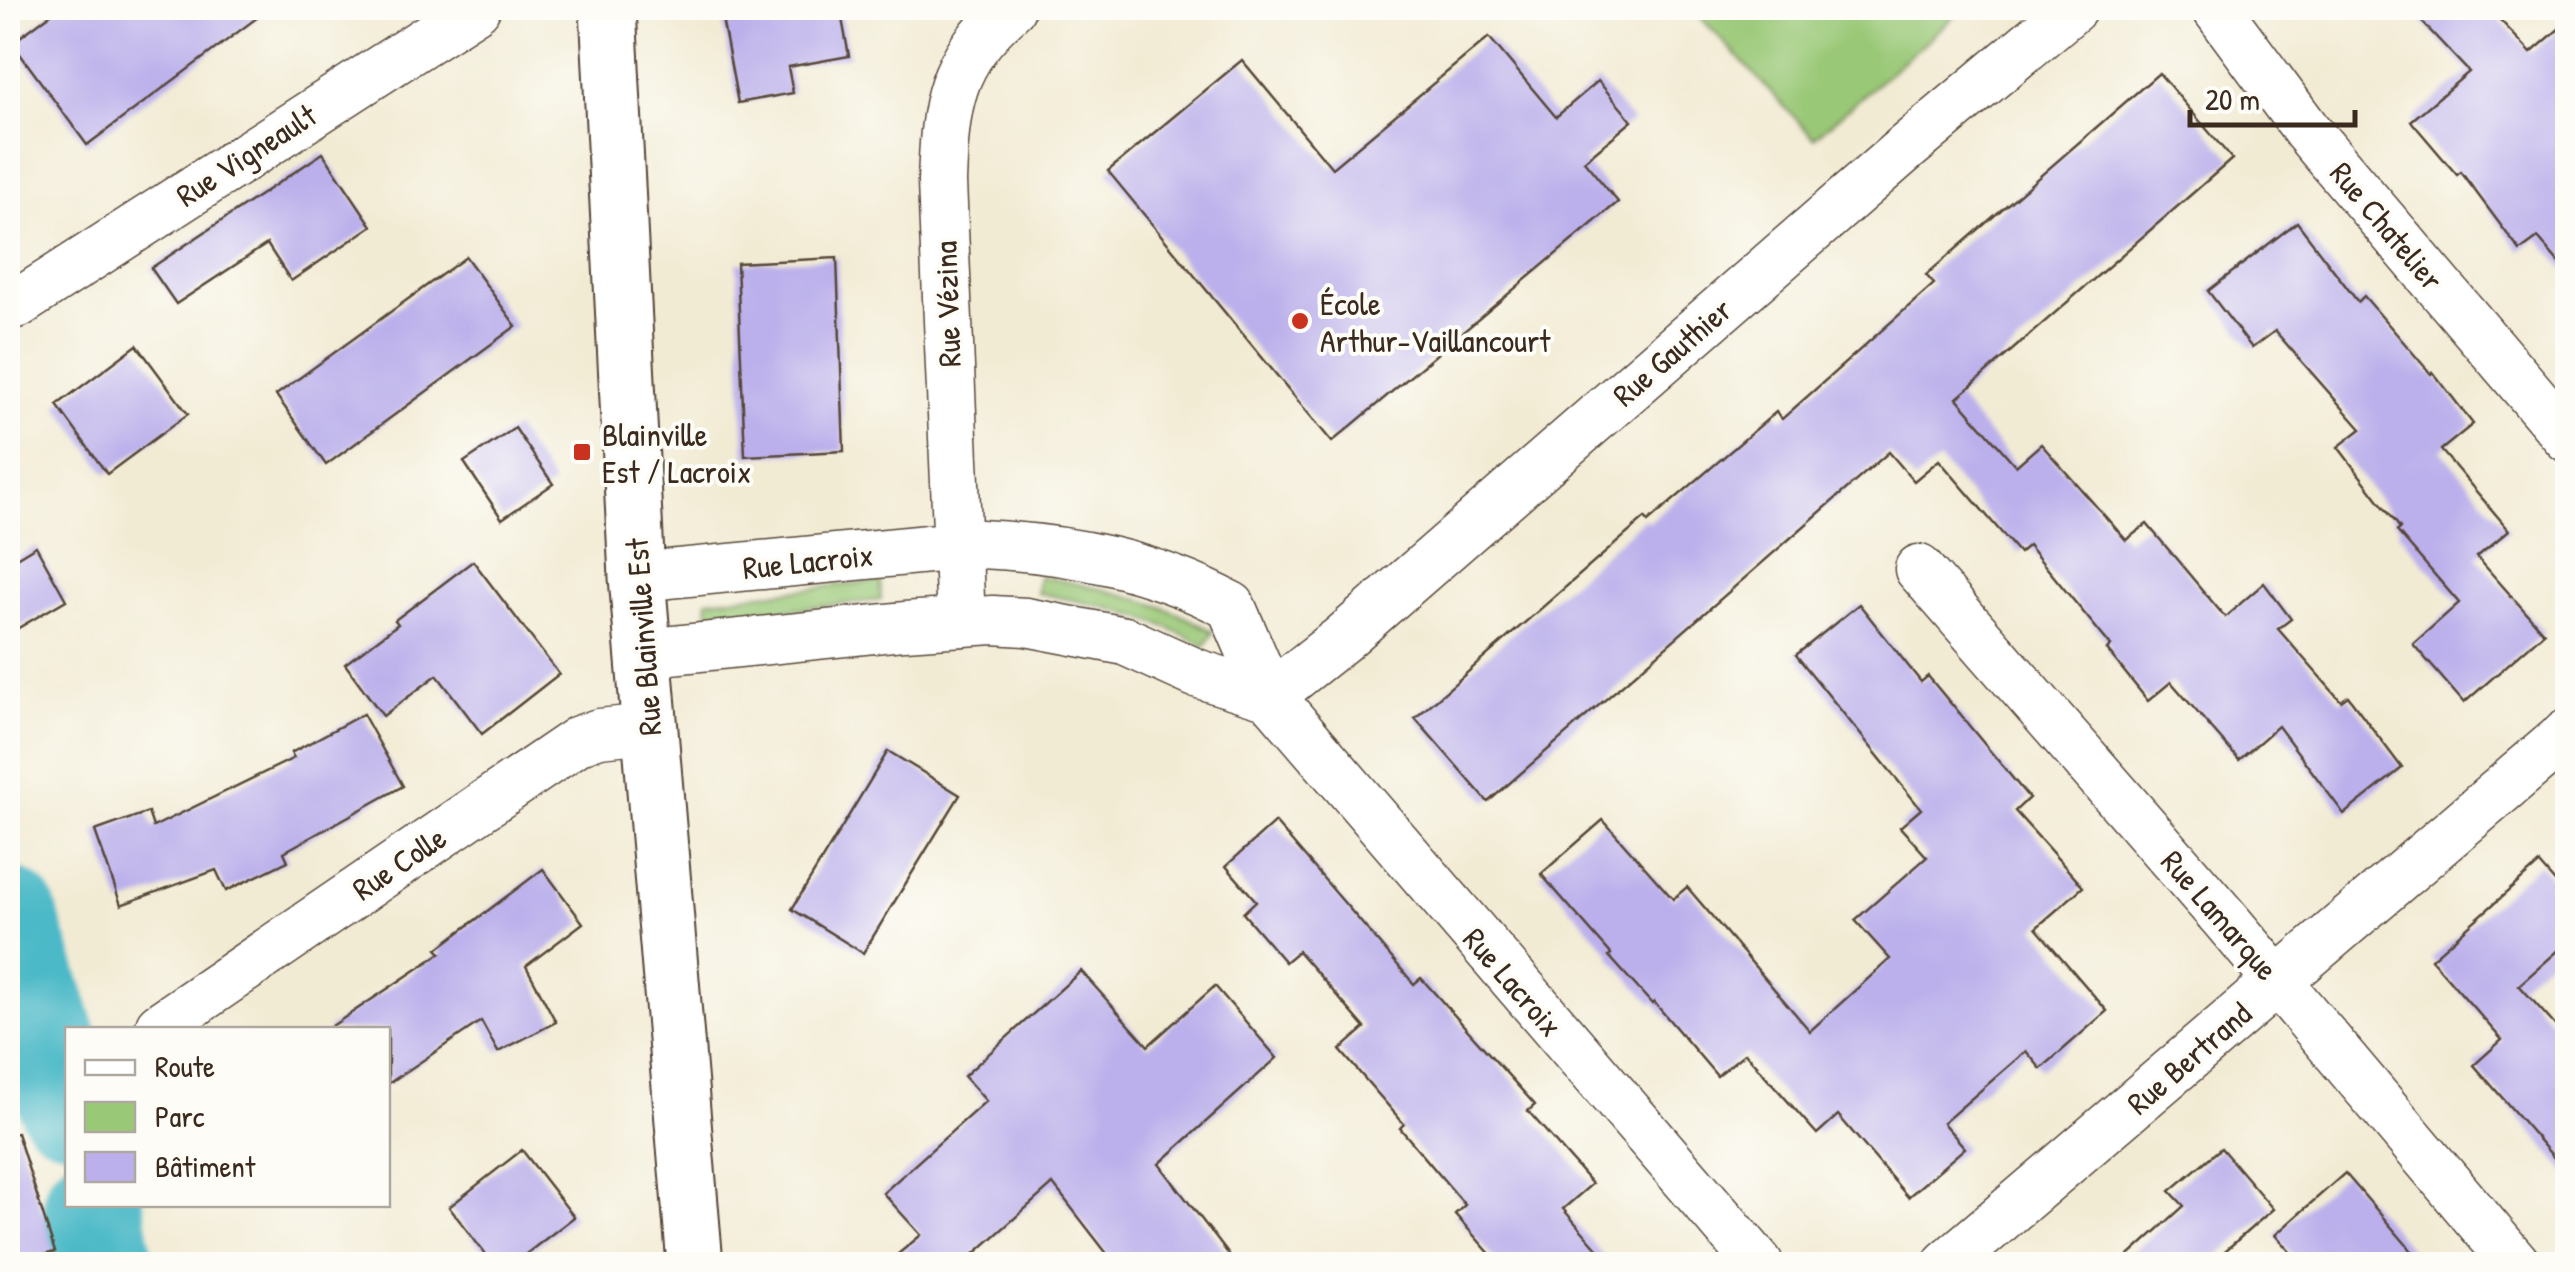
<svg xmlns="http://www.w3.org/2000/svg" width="2575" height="1272" viewBox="0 0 2575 1272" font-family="'Patrick Hand',sans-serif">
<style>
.green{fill:#99c876;stroke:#6a794a;stroke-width:2.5}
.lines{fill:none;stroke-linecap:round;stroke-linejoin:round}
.river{stroke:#4cb9c7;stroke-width:100}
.building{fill:#bbb0eb}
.street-casing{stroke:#564739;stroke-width:51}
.secondary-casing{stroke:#564739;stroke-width:59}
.street{stroke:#fff;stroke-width:48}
.secondary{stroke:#fff;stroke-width:55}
.poi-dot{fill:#c8321e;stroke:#fdfcf7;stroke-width:4}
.labels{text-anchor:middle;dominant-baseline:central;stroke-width:8;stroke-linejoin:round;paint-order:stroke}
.street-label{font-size:32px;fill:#3b2a1e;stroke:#fdfcf7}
.poi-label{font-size:32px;fill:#3b2a1e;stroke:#fdfcf7;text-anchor:start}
</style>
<rect width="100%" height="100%" fill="#fdfcf7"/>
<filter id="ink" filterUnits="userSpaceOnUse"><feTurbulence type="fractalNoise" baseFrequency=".01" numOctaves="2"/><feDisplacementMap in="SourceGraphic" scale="20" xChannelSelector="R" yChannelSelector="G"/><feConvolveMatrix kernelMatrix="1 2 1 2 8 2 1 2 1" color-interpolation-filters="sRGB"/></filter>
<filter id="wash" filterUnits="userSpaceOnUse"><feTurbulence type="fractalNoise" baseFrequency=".0048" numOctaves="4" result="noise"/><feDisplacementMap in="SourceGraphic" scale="40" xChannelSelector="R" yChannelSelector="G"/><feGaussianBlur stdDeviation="2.25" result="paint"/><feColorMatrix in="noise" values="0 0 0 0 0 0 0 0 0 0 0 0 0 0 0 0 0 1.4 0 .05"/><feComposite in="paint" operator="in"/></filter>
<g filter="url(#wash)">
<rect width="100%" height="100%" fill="#f2ebd4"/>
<g class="green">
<path d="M1692 8H1964L1814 138Z"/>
<path d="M1039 576C1100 588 1159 599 1213 632L1205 646C1152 615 1096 604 1037 593Z"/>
<path d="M880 581 881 600 709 618 707 600Z"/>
</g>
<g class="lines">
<g class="river">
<path d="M8 917 68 1103"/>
<path d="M93 1204 104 1264"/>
</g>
</g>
<g id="blocks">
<g class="building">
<path d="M59 8H270L87 145 12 43Z"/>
<path d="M720 8H840L849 56 788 67 793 93 738 103Z"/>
<path d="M2409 8H2489L2531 53 2568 21V273L2538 238 2520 251 2461 172 2457 175 2411 121 2469 72Z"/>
<path d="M1489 37 1556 117 1598 81 1632 121 1584 161 1618 202 1332 442 1108 171 1242 60 1332 168Z"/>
<path d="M2159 73 2232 159 1957 398 2016 466 2041 444 2126 540 2147 524 2225 617 2264 583 2291 619 2278 629 2341 701 2348 696 2402 768 2344 814 2278 726 2239 760 2171 682 2148 701 2107 650 2111 646 2028 545 2019 553 1939 460 1914 481 1889 452 1488 802 1415 718 1645 518 1648 522 1776 412 1782 419 1934 284 1926 275Z"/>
<path d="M323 153 372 226 291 281 267 244 176 304 151 268Z"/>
<path d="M2297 222 2358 302 2364 296 2431 374 2433 372 2473 424 2441 450 2509 530 2477 557 2544 633 2464 703 2413 644 2459 603 2397 531 2400 528 2338 447 2361 429 2275 331 2252 348 2208 291Z"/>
<path d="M466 257 516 326 326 465 276 395Z"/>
<path d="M837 258 844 451 745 456 737 263Z"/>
<path d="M137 345 188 414 107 474 57 405Z"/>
<path d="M515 428 553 484 502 519 464 462Z"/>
<path d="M36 546 66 600 8 634V563Z"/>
<path d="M473 561 559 674 482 734 437 675 383 716 345 664 398 624 395 620Z"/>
<path d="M1859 604 1921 682 1928 676 2029 798 2015 811 2083 887 2036 928 2107 1011 2041 1069 2026 1051 1943 1123 1965 1148 1908 1197 1838 1115 1817 1134 1745 1053 1717 1076 1654 1002 1652 1004 1609 956 1611 954 1541 874 1603 820 1673 899 1687 887 1810 1031 1890 959 1855 920 1927 857 1900 827 1921 809 1796 655Z"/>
<path d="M363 714 403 786 284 852 288 861 226 891 216 870 121 905 95 831 148 812 153 827 294 758 291 753Z"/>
<path d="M888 751 960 795 863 953 792 909Z"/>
<path d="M1275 822 1414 984 1421 978 1535 1105 1528 1111 1592 1184 1563 1209 1611 1264H1499L1455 1214 1465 1205 1400 1128 1404 1124 1340 1050 1365 1028 1298 951 1285 962 1243 913 1256 901 1226 866Z"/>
<path d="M2539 864 2568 897V942L2519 985 2568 1040V1174L2474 1065 2502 1040 2431 959Z"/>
<path d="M543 869 583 923 526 966 556 1022 498 1052 481 1021 388 1084V1030H326L441 953 437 949Z"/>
<path d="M1081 971 1148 1046 1215 986 1277 1058 1159 1164 1236 1264H1115L1053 1184 963 1264H886L921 1235 883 1193 986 1101 964 1076Z"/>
<path d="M17 1133 55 1252 8 1264V1134Z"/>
<path d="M2221 1148 2273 1209 2210 1264H2120L2184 1206 2170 1191Z"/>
<path d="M522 1150 574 1217 513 1264H493L449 1207Z"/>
<path d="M2345 1173 2423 1264H2301L2275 1235Z"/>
</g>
</g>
</g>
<g filter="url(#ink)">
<use href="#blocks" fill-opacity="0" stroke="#564739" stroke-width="2.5"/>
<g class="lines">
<defs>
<g id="street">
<path d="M2216 8 2307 131 2568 438"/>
<path d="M17 304 476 8"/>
<path d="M1919 569 2224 918 2516 1264"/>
<path d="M637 577 980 544C1069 548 1152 564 1231 606L1270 696 1759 1264"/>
<path d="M961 622 942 182C945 102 949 63 1011 8"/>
<path d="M643 653 904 626 993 620 1026 622 1125 641 1196 673 1270 696"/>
<path d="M1270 696 1342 639 1900 153 2073 8"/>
<path d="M160 1026 579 740 599 733 649 728"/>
<path d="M1947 1264 2568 733"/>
</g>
<path id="secondary" d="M608 8 637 577 695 1264"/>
</defs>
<use href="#street" class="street-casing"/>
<use href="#secondary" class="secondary-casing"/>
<use href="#street" class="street"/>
<use href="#secondary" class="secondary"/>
</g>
</g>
<g class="poi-dot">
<circle cx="1300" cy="321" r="10"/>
<rect x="572" y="442" width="20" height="20" rx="5"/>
</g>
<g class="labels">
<g class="street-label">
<text transform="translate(246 155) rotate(-33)">Rue Vigneault</text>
<text transform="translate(2387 226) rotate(50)">Rue Chatelier</text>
<text transform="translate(947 304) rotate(-92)">Rue Vézina</text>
<text transform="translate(1672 352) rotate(-41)">Rue Gauthier</text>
<text transform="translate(808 561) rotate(-6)">Rue Lacroix</text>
<text transform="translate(643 637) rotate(-94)">Rue Blainville Est</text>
<text transform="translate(399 863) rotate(-34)">Rue Colle</text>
<text transform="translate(2220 915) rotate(49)">Rue Lamarque</text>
<text transform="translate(1513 982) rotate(49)">Rue Lacroix</text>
<text transform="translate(2189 1058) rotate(-41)">Rue Bertrand</text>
</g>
<g class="poi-label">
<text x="1320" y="303">École<tspan x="1320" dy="37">Arthur-Vaillancourt</tspan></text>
<text x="602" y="434">Blainville<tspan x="602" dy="37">Est / Lacroix</tspan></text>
</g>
</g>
<rect width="2575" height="1272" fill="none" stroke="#fdfcf7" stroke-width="40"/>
<rect x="65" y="1027" width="325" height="180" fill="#fdfcf7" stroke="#afa8a0" stroke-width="2.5"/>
<rect x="85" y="1060" width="50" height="15" fill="#ffffff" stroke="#afa8a0" stroke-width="2.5"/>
<text x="155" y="1077" font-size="30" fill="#3b2a1e">Route</text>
<rect x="85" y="1102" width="50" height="30" fill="#99c876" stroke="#afa8a0" stroke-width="2.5"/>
<text x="155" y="1127" font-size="30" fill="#3b2a1e">Parc</text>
<rect x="85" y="1152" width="50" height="30" fill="#bbb0eb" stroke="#afa8a0" stroke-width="2.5"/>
<text x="155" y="1177" font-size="30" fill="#3b2a1e">Bâtiment</text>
<path d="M2190 110v15h165v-15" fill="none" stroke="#3b2a1e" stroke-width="5"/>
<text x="2205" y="110" font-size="30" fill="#3b2a1e" stroke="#fdfcf7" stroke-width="8" paint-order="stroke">20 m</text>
</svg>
